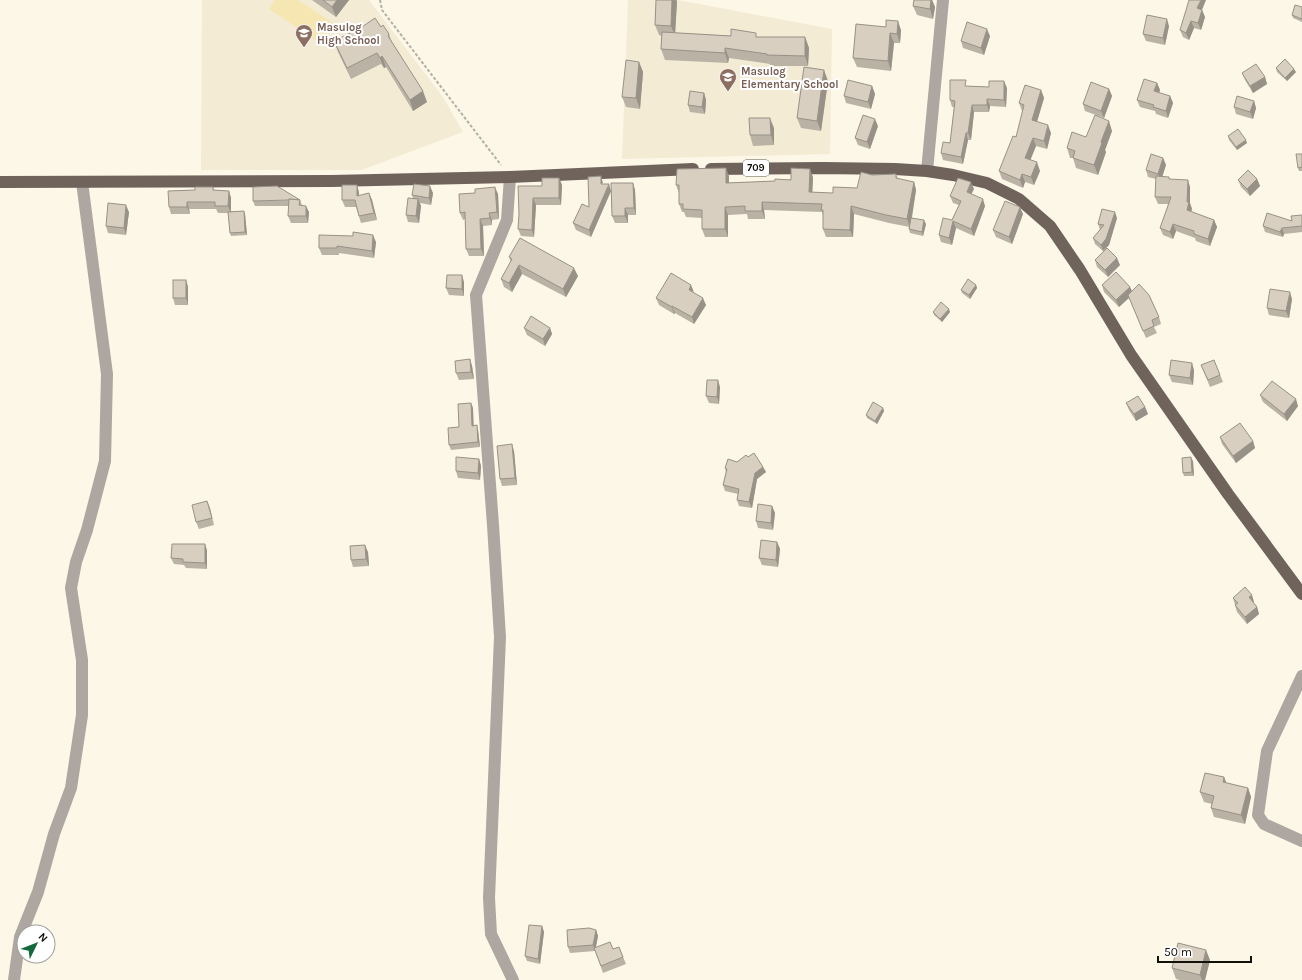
<svg xmlns="http://www.w3.org/2000/svg" width="1302" height="980" viewBox="0 0 1302 980" font-family="Karla,sans-serif">
<style>
.built{fill:#f3ebd4}
.green{fill:#f6e6b2}
.lines{fill:none;stroke-linecap:round;stroke-linejoin:round}
.path{stroke:#b3afa2;stroke-width:2;stroke-dasharray:3 2;stroke-linecap:butt}
.minor{stroke:#ada6a1;stroke-width:12}
.major{stroke:#6f635c;stroke-width:12}
.wall{fill:#bbb2a6}
.shaded-wall{fill:#989187}
.building{fill:#d9cfc1;stroke:#989187}
.labels{text-anchor:middle;dominant-baseline:central;stroke-width:4;stroke-linejoin:round;paint-order:stroke}
.shield{fill:#fff;stroke:#585854;stroke-width:1}
.shield-label{font-size:10px;font-weight:bold;fill:#11100a}
.education-label{font-size:11px;font-weight:bold;fill:#785e54;stroke:#fff;text-anchor:start}
</style>
<rect width="100%" height="100%" fill="#fcf7e7"/>
<g class="built">
<path d="M202 0H369L443 97 463 132 362 170H201Z"/>
<path d="M628 0H678L832 29 830 154 622 159Z"/>
</g>
<path class="green" d="M275 0H298L333 23 320 43 269 9Z"/>
<g class="lines">
<path class="path" d="M380 0 382 10 501 165"/>
<g class="minor">
<path d="M927 171 943 0"/>
<path d="M510 177 507 220 476 295 493 525 500 637 489 898 491 934 513 980"/>
<path d="M1302 676 1267 751 1258 815 1264 824 1302 841"/>
<path d="M14 980 20 937 38 892 54 834 71 788 82 715V660L71 588 76 562 87 530 105 461 107 374 82 182"/>
</g>
<g class="major">
<path d="M711 169 823 168 895 169 927 171 953 175 987 183 1019 199 1050 226 1080 270 1131 355 1228 494 1302 594"/>
<path d="M0 182 331 181 510 177 693 169"/>
</g>
</g>
<g class="wall">
<path d="M312 0H349L336 17Z"/>
<path d="M656 0H676L677 1 675 33 758 37H805L809 48 808 66H770V64L729 58 728 63 665 60 661 49 662 36 659 35 655 25Z"/>
<path d="M914 0H932L935 7 933 19 917 15 913 6Z"/>
<path d="M1302 7V22L1293 18 1292 15Z"/>
<path d="M1202 10 1205 17 1201 30 1194 28 1189 40 1183 37 1180 30Z"/>
<path d="M856 24 901 30 900 43H894L891 71 857 67 853 58Z"/>
<path d="M1169 26 1165 45 1146 41 1143 34Z"/>
<path d="M381 27 389 34 392 43 427 102 413 111 386 67 384 68 381 64 351 79 338 52 334 41Z"/>
<path d="M990 36 984 55 963 48 961 41Z"/>
<path d="M639 62 643 72 640 109 626 107 622 97Z"/>
<path d="M1276 68 1296 72 1287 81 1277 72Z"/>
<path d="M1242 73 1265 77 1267 84 1253 93 1245 80Z"/>
<path d="M828 81 821 131 801 128 797 118Z"/>
<path d="M1157 83 1160 90 1159 93 1170 96 1173 103 1168 118 1156 114 1155 111 1140 107 1137 100Z"/>
<path d="M872 86 875 94 871 109 846 103 844 96Z"/>
<path d="M968 86 1007 88 1006 107 990 106 989 112H974L971 140H968L963 164 943 160 941 153 950 143 954 107H952L950 100Z"/>
<path d="M1109 89 1112 96 1104 118 1085 111 1083 104Z"/>
<path d="M1041 90 1044 98 1037 122 1051 133 1047 149 1036 146 1030 160 1040 171 1034 185 1025 182 1023 188 1002 179 999 171 1016 137 1023 112 1022 111 1019 103Z"/>
<path d="M704 93 706 100 705 114 690 112 688 105Z"/>
<path d="M1254 101 1256 108 1253 119 1236 114 1234 107Z"/>
<path d="M878 126 870 149 858 145 855 138Z"/>
<path d="M774 128V145L753 146 750 135Z"/>
<path d="M1112 131 1105 150 1106 152 1098 175 1076 168 1073 158H1070L1067 148 1086 137Z"/>
<path d="M1228 136 1247 143 1237 150 1229 140Z"/>
<path d="M1302 154V171H1299L1298 168Z"/>
<path d="M1163 158 1166 165 1162 176 1190 187V203L1192 209 1191 212 1214 220 1217 227 1210 246 1196 241 1195 238 1176 231 1173 239 1163 235 1160 228 1169 204H1158L1155 197 1156 179 1148 177 1146 170Z"/>
<path d="M896 174 898 179 914 182 916 190 912 218 926 224 923 236 910 233 909 229 910 227 889 223 854 214 853 237H826L823 229V215L822 212 764 210 765 219H748L747 214 728 215V237H705L702 229V218L686 217 684 212H682L679 204V193L676 185 729 176V183L775 181 813 177 812 193H833L857 188 872 175Z"/>
<path d="M559 178 562 185 561 205H536L534 237 521 236 518 229 519 214 542 186Z"/>
<path d="M1257 179 1260 186 1250 196 1241 187 1238 180Z"/>
<path d="M633 183 635 190 636 215H628V223H615L612 216 611 191 591 237 576 230 573 223 589 207 603 184 611 190Z"/>
<path d="M213 187 214 190 229 191 231 198V211L245 214 247 235 231 236 230 233 228 213H218L216 209H189L190 214H171L169 207 195 190Z"/>
<path d="M974 189 971 194 985 206 974 236 956 228 952 245 941 242 939 235 952 220 959 205 953 203 950 196Z"/>
<path d="M359 192V196L369 193 372 200 377 220 361 223 356 207H345L342 200Z"/>
<path d="M433 193 431 205 420 203 421 206 419 223 408 222 406 215 413 198 412 195Z"/>
<path d="M475 193 498 194 499 219 492 220V225L483 226 484 256H469L466 249 465 219 463 220 460 213Z"/>
<path d="M300 200 302 205 309 212 308 223H291L288 216 289 206H255L253 201Z"/>
<path d="M129 212 126 235 108 233 106 226Z"/>
<path d="M1023 214 1012 244 996 237 993 230Z"/>
<path d="M1302 215V232L1284 234 1283 237 1265 232 1263 226 1292 221Z"/>
<path d="M1117 218 1109 245 1103 251 1095 244 1093 238 1100 230 1098 224Z"/>
<path d="M353 236 376 242 374 258 339 253V255H322L319 248Z"/>
<path d="M509 257 578 276 566 297 522 274 512 292 504 287 501 279 511 262Z"/>
<path d="M1095 260 1120 265 1108 277 1097 267Z"/>
<path d="M186 280 188 287V305H175L173 298Z"/>
<path d="M464 282V296L449 295 446 288Z"/>
<path d="M976 285 977 288 970 299 962 293 961 290Z"/>
<path d="M1102 285 1130 287 1132 291 1159 317 1161 324 1154 327 1157 333 1146 338 1129 298 1119 307 1104 292Z"/>
<path d="M694 293 706 305 694 324 675 313 674 314 659 305 656 298Z"/>
<path d="M1292 299 1289 318 1269 315 1267 308Z"/>
<path d="M933 312H950L942 322 934 315Z"/>
<path d="M524 328H550L552 334 545 346 527 335Z"/>
<path d="M470 359 472 366 474 379 459 380 456 373Z"/>
<path d="M1214 360 1223 382 1210 387 1201 365Z"/>
<path d="M1194 370 1193 385 1172 382 1169 375Z"/>
<path d="M720 387 719 404 709 403 706 396Z"/>
<path d="M1260 395 1298 406 1287 421 1263 402Z"/>
<path d="M471 403 473 408V426L478 430 480 447 451 450 449 445Z"/>
<path d="M1126 403 1145 407 1148 414 1136 421 1129 410Z"/>
<path d="M883 408 884 411 877 424 867 418 866 415Z"/>
<path d="M1220 437 1253 441 1255 448 1236 463 1222 444Z"/>
<path d="M514 451 517 485 502 486 500 479Z"/>
<path d="M748 457 763 467 766 472 757 479 752 508 739 506 737 500 738 494 725 491 723 485 726 473 725 468 737 462Z"/>
<path d="M479 459 481 466 480 480 458 478 456 471Z"/>
<path d="M1193 461 1194 476H1184L1183 473Z"/>
<path d="M207 501 214 525 199 529 196 522Z"/>
<path d="M772 506 775 513 773 530 758 528 756 521Z"/>
<path d="M777 542 780 549 778 567 762 565 759 558Z"/>
<path d="M207 550V569L186 568 184 565 174 564 171 558Z"/>
<path d="M368 552 369 566 353 567 351 560Z"/>
<path d="M1233 598 1254 602 1253 603 1257 607 1259 614 1247 624 1237 612Z"/>
<path d="M1224 777 1226 783 1248 788 1251 797 1245 824 1214 817 1211 808 1212 804 1204 802 1200 792Z"/>
<path d="M542 926 544 932 540 964 527 961 525 956Z"/>
<path d="M596 930 598 936 596 947 613 949 619 947 626 964 603 973 595 950V951L570 953 568 947Z"/>
<path d="M1210 960 1205 980H1180L1176 979 1172 968Z"/>
</g>
<g class="shaded-wall">
<path d="M337 0H349L336 17 332 7Z"/>
<path d="M672 0H676L677 1 675 36 671 26Z"/>
<path d="M929 0H932L935 7 933 19 930 9Z"/>
<path d="M1201 0H1206L1200 15 1197 8Z"/>
<path d="M1202 10 1205 17 1201 30 1198 23Z"/>
<path d="M1167 19 1169 26 1165 45 1163 38Z"/>
<path d="M898 21 901 30 900 43 897 34Z"/>
<path d="M1191 21 1194 28 1189 40 1186 33Z"/>
<path d="M987 29 990 36 984 55 981 48Z"/>
<path d="M890 33 894 43 891 71 888 61Z"/>
<path d="M805 37 809 48 808 66 805 56Z"/>
<path d="M725 48 729 58 728 63 725 53Z"/>
<path d="M382 56 386 67 384 68 380 58Z"/>
<path d="M639 62 643 72 640 109 636 98Z"/>
<path d="M1294 69 1296 72 1287 81 1285 78Z"/>
<path d="M824 70 828 81 821 131 817 121Z"/>
<path d="M1265 77 1267 84 1253 93 1250 86Z"/>
<path d="M1004 81 1007 88 1006 107 1004 100Z"/>
<path d="M1157 83 1160 90 1157 98 1154 91Z"/>
<path d="M872 86 875 94 871 109 868 102Z"/>
<path d="M1109 89 1112 96 1104 118 1101 111Z"/>
<path d="M1041 90 1044 98 1035 128 1032 120Z"/>
<path d="M423 91 427 102 413 111 410 100Z"/>
<path d="M704 93 706 100 705 114 702 107Z"/>
<path d="M1170 96 1173 103 1168 118 1166 111Z"/>
<path d="M987 99 990 106 989 112 987 105Z"/>
<path d="M1254 101 1256 108 1253 119 1250 112Z"/>
<path d="M972 105 974 112 971 140 968 133Z"/>
<path d="M770 118 774 128V145L771 135Z"/>
<path d="M875 119 878 126 870 149 867 142Z"/>
<path d="M1109 121 1112 131 1105 150 1106 152 1098 175 1094 165 1101 142Z"/>
<path d="M1048 125 1051 133 1047 149 1044 141Z"/>
<path d="M966 133 968 140 963 164 961 157Z"/>
<path d="M1033 138 1036 146 1028 166 1025 158Z"/>
<path d="M1246 140 1247 143 1237 150 1236 147Z"/>
<path d="M1163 158 1166 165 1161 181 1158 174Z"/>
<path d="M1037 162 1040 171 1034 185 1031 177Z"/>
<path d="M726 168 729 176V191L726 183Z"/>
<path d="M810 169 813 177 812 200 809 192Z"/>
<path d="M1022 174 1025 182 1023 188 1020 180Z"/>
<path d="M601 176 603 183 601 184Z"/>
<path d="M559 178 562 185 561 205 559 198Z"/>
<path d="M1257 179 1260 186 1250 196 1247 189Z"/>
<path d="M1188 180 1190 187V203L1192 209 1189 217 1187 210Z"/>
<path d="M914 182 916 190 910 227 907 219Z"/>
<path d="M971 182 974 189 969 199 967 192Z"/>
<path d="M633 183 635 190 636 215 634 208Z"/>
<path d="M609 184 611 191 591 237 589 230Z"/>
<path d="M357 185 359 192V203L357 196Z"/>
<path d="M430 186 433 193 431 205 429 198Z"/>
<path d="M495 187 498 194 499 219 497 212Z"/>
<path d="M229 191 231 198V213L228 206Z"/>
<path d="M369 193 372 200 377 220 374 213Z"/>
<path d="M533 198 536 205 534 237 532 230Z"/>
<path d="M418 199 421 206 419 223 416 216Z"/>
<path d="M983 199 985 206 974 236 971 229Z"/>
<path d="M187 202 189 209 190 214 187 207Z"/>
<path d="M762 202 764 210 765 219 762 211Z"/>
<path d="M126 205 129 212 126 235 124 228Z"/>
<path d="M306 206 309 212 308 223 306 216Z"/>
<path d="M851 206 854 214 853 237 850 230Z"/>
<path d="M725 207 728 215V237L725 229Z"/>
<path d="M1020 207 1023 214 1012 244 1009 237Z"/>
<path d="M625 208 628 215V223L625 216Z"/>
<path d="M244 211 245 214 247 235 245 232Z"/>
<path d="M1115 212 1117 218 1109 245 1103 251 1101 245Z"/>
<path d="M489 213 492 220V225L490 218Z"/>
<path d="M480 219 483 226 484 256 481 249Z"/>
<path d="M924 220 926 224 923 236 922 232Z"/>
<path d="M1214 220 1217 227 1210 246 1208 239Z"/>
<path d="M953 221 956 228 952 245 949 238Z"/>
<path d="M1173 224 1176 231 1173 239 1170 232Z"/>
<path d="M1282 228 1284 234 1283 237 1280 232Z"/>
<path d="M373 235 376 242 374 258 372 251Z"/>
<path d="M1117 258 1120 265 1108 277 1105 270Z"/>
<path d="M519 265 522 274 512 292 509 283Z"/>
<path d="M574 268 578 276 566 297 563 289Z"/>
<path d="M462 275 464 282V296L462 289Z"/>
<path d="M186 280 188 287V305L186 298Z"/>
<path d="M691 285 694 292 689 290Z"/>
<path d="M976 285 977 288 970 299 969 295Z"/>
<path d="M1130 287 1133 294 1119 307 1116 300Z"/>
<path d="M1290 292 1292 299 1289 318 1286 311Z"/>
<path d="M703 298 706 305 694 324 692 317Z"/>
<path d="M672 306 675 313 674 314 672 307Z"/>
<path d="M949 309 950 312 942 322 940 319Z"/>
<path d="M550 328 552 334 545 346 543 339Z"/>
<path d="M470 359 472 366 474 379 471 372Z"/>
<path d="M1192 363 1194 370 1193 385 1190 378Z"/>
<path d="M718 380 720 387 719 404 717 397Z"/>
<path d="M1296 399 1298 406 1287 421 1284 414Z"/>
<path d="M471 403 473 408 474 431 472 426Z"/>
<path d="M1145 407 1148 414 1136 421 1134 414Z"/>
<path d="M883 408 884 411 877 424 875 421Z"/>
<path d="M477 425 478 430 480 447 478 442Z"/>
<path d="M1253 441 1255 448 1236 463 1233 456Z"/>
<path d="M512 444 514 451 517 485 515 478Z"/>
<path d="M1191 457 1193 461 1194 476 1192 472Z"/>
<path d="M479 459 481 466 480 480 478 473Z"/>
<path d="M763 467 766 472 757 479 752 508 749 502 755 473Z"/>
<path d="M207 501 210 508 214 525 212 518Z"/>
<path d="M772 506 775 513 773 530 771 523Z"/>
<path d="M777 542 780 549 778 567 776 560Z"/>
<path d="M205 544 207 550V569L205 563Z"/>
<path d="M365 545 368 552 369 566 366 559Z"/>
<path d="M1252 595 1254 602 1251 604 1249 597Z"/>
<path d="M1257 607 1259 614 1247 624 1245 617Z"/>
<path d="M1224 777 1228 787 1223 782Z"/>
<path d="M1248 788 1251 797 1245 824 1241 815Z"/>
<path d="M542 926 544 932 540 964 538 959Z"/>
<path d="M596 930 598 936 595 951 593 945Z"/>
<path d="M1206 950 1210 960 1205 980H1202L1200 975Z"/>
</g>
<g class="building">
<path d="M323 0H337L332 7Z"/>
<path d="M656 0H672L671 26 655 25Z"/>
<path d="M914 0H931L930 9 913 6Z"/>
<path d="M1189 0H1201L1197 8 1202 10 1198 23 1191 21 1186 33 1180 30Z"/>
<path d="M1295 5 1302 7V19L1292 15Z"/>
<path d="M1147 15 1167 19 1163 38 1143 34Z"/>
<path d="M375 18 381 27 383 25 389 34 388 36 423 91 410 100 382 56 380 58 377 53 347 68 334 41 362 27Z"/>
<path d="M886 20 898 21 897 34 890 33 888 61 853 58 856 24 886 27Z"/>
<path d="M967 22 987 29 981 48 961 41Z"/>
<path d="M731 29 756 33V37H805V56L767 55V54L725 48V53L661 49 662 32 731 36Z"/>
<path d="M1285 59 1294 69 1285 78 1276 68Z"/>
<path d="M626 60 639 62 636 98 622 97Z"/>
<path d="M1256 64 1265 77 1250 86 1242 73Z"/>
<path d="M804 67 824 70 817 121 797 118Z"/>
<path d="M1144 79 1157 83 1154 91 1170 96 1166 111 1153 107 1154 105 1137 100Z"/>
<path d="M848 80 872 86 868 102 844 96Z"/>
<path d="M950 80H966L965 86 989 87V81H1004V100L987 99V105H972L968 133H966L961 157 941 153 943 142 950 143 955 101 950 100Z"/>
<path d="M1091 82 1109 89 1101 111 1083 104Z"/>
<path d="M1025 85 1041 90 1032 120 1048 125 1044 141 1033 138 1025 158 1037 162 1031 177 1022 174 1020 180 999 171 1013 136 1016 137 1024 105 1019 103Z"/>
<path d="M690 91 704 93 702 107 688 105Z"/>
<path d="M1237 96 1254 101 1250 112 1234 107Z"/>
<path d="M863 115 875 119 867 142 855 138Z"/>
<path d="M1095 115 1109 121 1101 142 1102 143 1094 165 1073 158 1075 151 1067 148 1072 132 1086 137Z"/>
<path d="M749 118H770L771 135H750Z"/>
<path d="M1238 129 1246 140 1236 147 1228 136Z"/>
<path d="M1151 154 1163 158 1158 174 1146 170Z"/>
<path d="M1296 154H1302V167L1298 168Z"/>
<path d="M726 168V183L775 181V179L791 180V168L810 169 809 192 833 193V187L857 188 861 172 872 175 896 174V178L914 182 907 219 886 215 851 206 850 230 823 229V210H821L822 204 762 202V211H745V206L725 207V229H702V210L683 209V204H679V185H676L677 169Z"/>
<path d="M1248 170 1257 179 1247 189 1238 180Z"/>
<path d="M601 176V184H609L589 230 573 223 582 204 589 207 588 177Z"/>
<path d="M1156 176 1169 177V179L1188 180 1187 202H1189L1187 210 1214 220 1208 239 1194 234V231L1173 224 1170 232 1160 228 1171 197H1155Z"/>
<path d="M542 178H559V198H533L532 230 518 229 519 214 518 186H542Z"/>
<path d="M958 178 971 182 967 192 983 199 971 229 953 221 949 238 939 235 943 218 952 220 961 201 950 196Z"/>
<path d="M611 183H633L634 208H625V216H612Z"/>
<path d="M414 184 430 186 429 198 412 195Z"/>
<path d="M342 185H357V196L369 193 374 213 359 216 355 200H342Z"/>
<path d="M277 186 300 200 289 199V200L253 201V187Z"/>
<path d="M195 187H213V190L229 191 228 206H215V202H187V207H169L168 191 195 190Z"/>
<path d="M495 187 497 212 489 213 490 218 480 219 481 249H466L465 212 460 213 459 194 475 193V189Z"/>
<path d="M408 198 418 199 416 216 406 215Z"/>
<path d="M289 199 300 200 299 205 306 206V216H288Z"/>
<path d="M1005 201 1020 207 1009 237 993 230Z"/>
<path d="M108 203 126 205 124 228 106 226Z"/>
<path d="M1102 209 1115 212 1106 239 1101 245 1093 238 1104 225 1098 224Z"/>
<path d="M244 211 245 232 230 233 228 212Z"/>
<path d="M1267 213 1292 221 1291 216 1302 215V226L1282 228 1280 232 1263 226Z"/>
<path d="M911 218 924 220 922 232 909 229Z"/>
<path d="M353 232 373 235 372 251 337 246V248H319V235L353 236Z"/>
<path d="M520 238 574 268 563 289 519 265 509 283 501 279 512 259 509 257Z"/>
<path d="M1107 248 1117 258 1105 270 1095 260Z"/>
<path d="M1116 272 1130 287 1116 300 1102 285Z"/>
<path d="M671 273 691 285 689 290 703 298 692 317 672 306V307L656 298Z"/>
<path d="M447 275H462V289L446 288Z"/>
<path d="M968 279 976 285 969 295 961 290Z"/>
<rect x="173" y="280" width="13" height="18"/>
<path d="M1139 284 1149 295 1159 317 1152 320 1154 326 1143 331 1128 295Z"/>
<path d="M1270 289 1290 292 1286 311 1267 308Z"/>
<path d="M941 302 949 309 940 319 933 312Z"/>
<path d="M531 316 550 328 543 339 524 328Z"/>
<path d="M470 359 471 372 456 373 455 361Z"/>
<path d="M1171 360 1192 363 1190 378 1169 375Z"/>
<path d="M1214 360 1220 375 1208 380 1201 365Z"/>
<path d="M707 380H718L717 397 706 396Z"/>
<path d="M1272 381 1296 399 1284 414 1260 395Z"/>
<path d="M1138 396 1145 407 1134 414 1126 403Z"/>
<path d="M873 402 883 408 875 421 866 415Z"/>
<path d="M471 403 472 426 477 425 478 442 449 445 448 428 459 427 458 404Z"/>
<path d="M1240 423 1253 441 1233 456 1220 437Z"/>
<path d="M512 444 515 478 500 479 497 446Z"/>
<path d="M754 453 763 467 755 473 749 502 737 500 739 489 723 485 727 469 725 468 728 459 737 462 746 455 748 457Z"/>
<path d="M456 457 479 459 478 473 456 471Z"/>
<path d="M1191 457 1192 472 1183 473 1182 458Z"/>
<path d="M207 501 212 518 196 522 192 505Z"/>
<path d="M758 504 772 506 771 523 756 521Z"/>
<path d="M761 540 777 542 776 560 759 558Z"/>
<path d="M172 544H205V563L183 562V559L171 558Z"/>
<path d="M365 545 366 559 351 560 350 546Z"/>
<path d="M1245 587 1252 595 1249 597 1257 607 1245 617 1235 605 1238 603 1233 598Z"/>
<path d="M1205 773 1224 777 1223 782 1248 788 1241 815 1211 808 1214 796 1200 792Z"/>
<path d="M529 925 542 926 538 959 525 956Z"/>
<path d="M589 928 596 930 593 945 568 947 567 930Z"/>
<path d="M610 942 613 949 619 947 623 957 601 966 594 948Z"/>
<path d="M1178 943 1206 950 1200 975 1172 968Z"/>
</g>
<defs>
<symbol id="school-pin" viewBox="-11 -11 22 30"><path d="M0 17L-7.5 6A9.5 9.5 0 1 1 7.5 6Z" fill="#8d6e63" stroke="#fff"/><path d="M0-5L7-2L0 1L-7-2ZM-4 1L0 2.5L4 1V4Q0 6-4 4Z" fill="#fff"/></symbol>
</defs>
<g fill-rule="evenodd">
<use href="#school-pin" x="294" y="23" width="20" height="27"/>
<use href="#school-pin" x="718" y="67" width="20" height="27"/>
</g>
<g class="labels">
<rect class="shield" x="743" y="160" width="26" height="16" rx="3"/>
<g class="shield-label">
<text x="756" y="168">709</text>
</g>
<g class="education-label">
<text x="317" y="27">Masulog<tspan x="317" dy="13">High School</tspan></text>
<text x="741" y="71">Masulog<tspan x="741" dy="13">Elementary School</tspan></text>
</g>
</g>
<g transform="translate(36 944) rotate(47)"><circle r="19" fill="#ffffff" stroke="#a09f9d"/>
<path d="M0-3L7 15L0 10L-7 15Z" fill="#12693b"/>
<text y="-6" font-size="11" font-weight="bold" text-anchor="middle" fill="#11100a">N</text>
</g>
<path d="M1158 956v6h93v-6" fill="none" stroke="#11100a" stroke-width="2"/>
<text x="1164" y="956" font-size="12" fill="#11100a" stroke="#ffffff" stroke-width="3" paint-order="stroke">50 m</text>
</svg>
